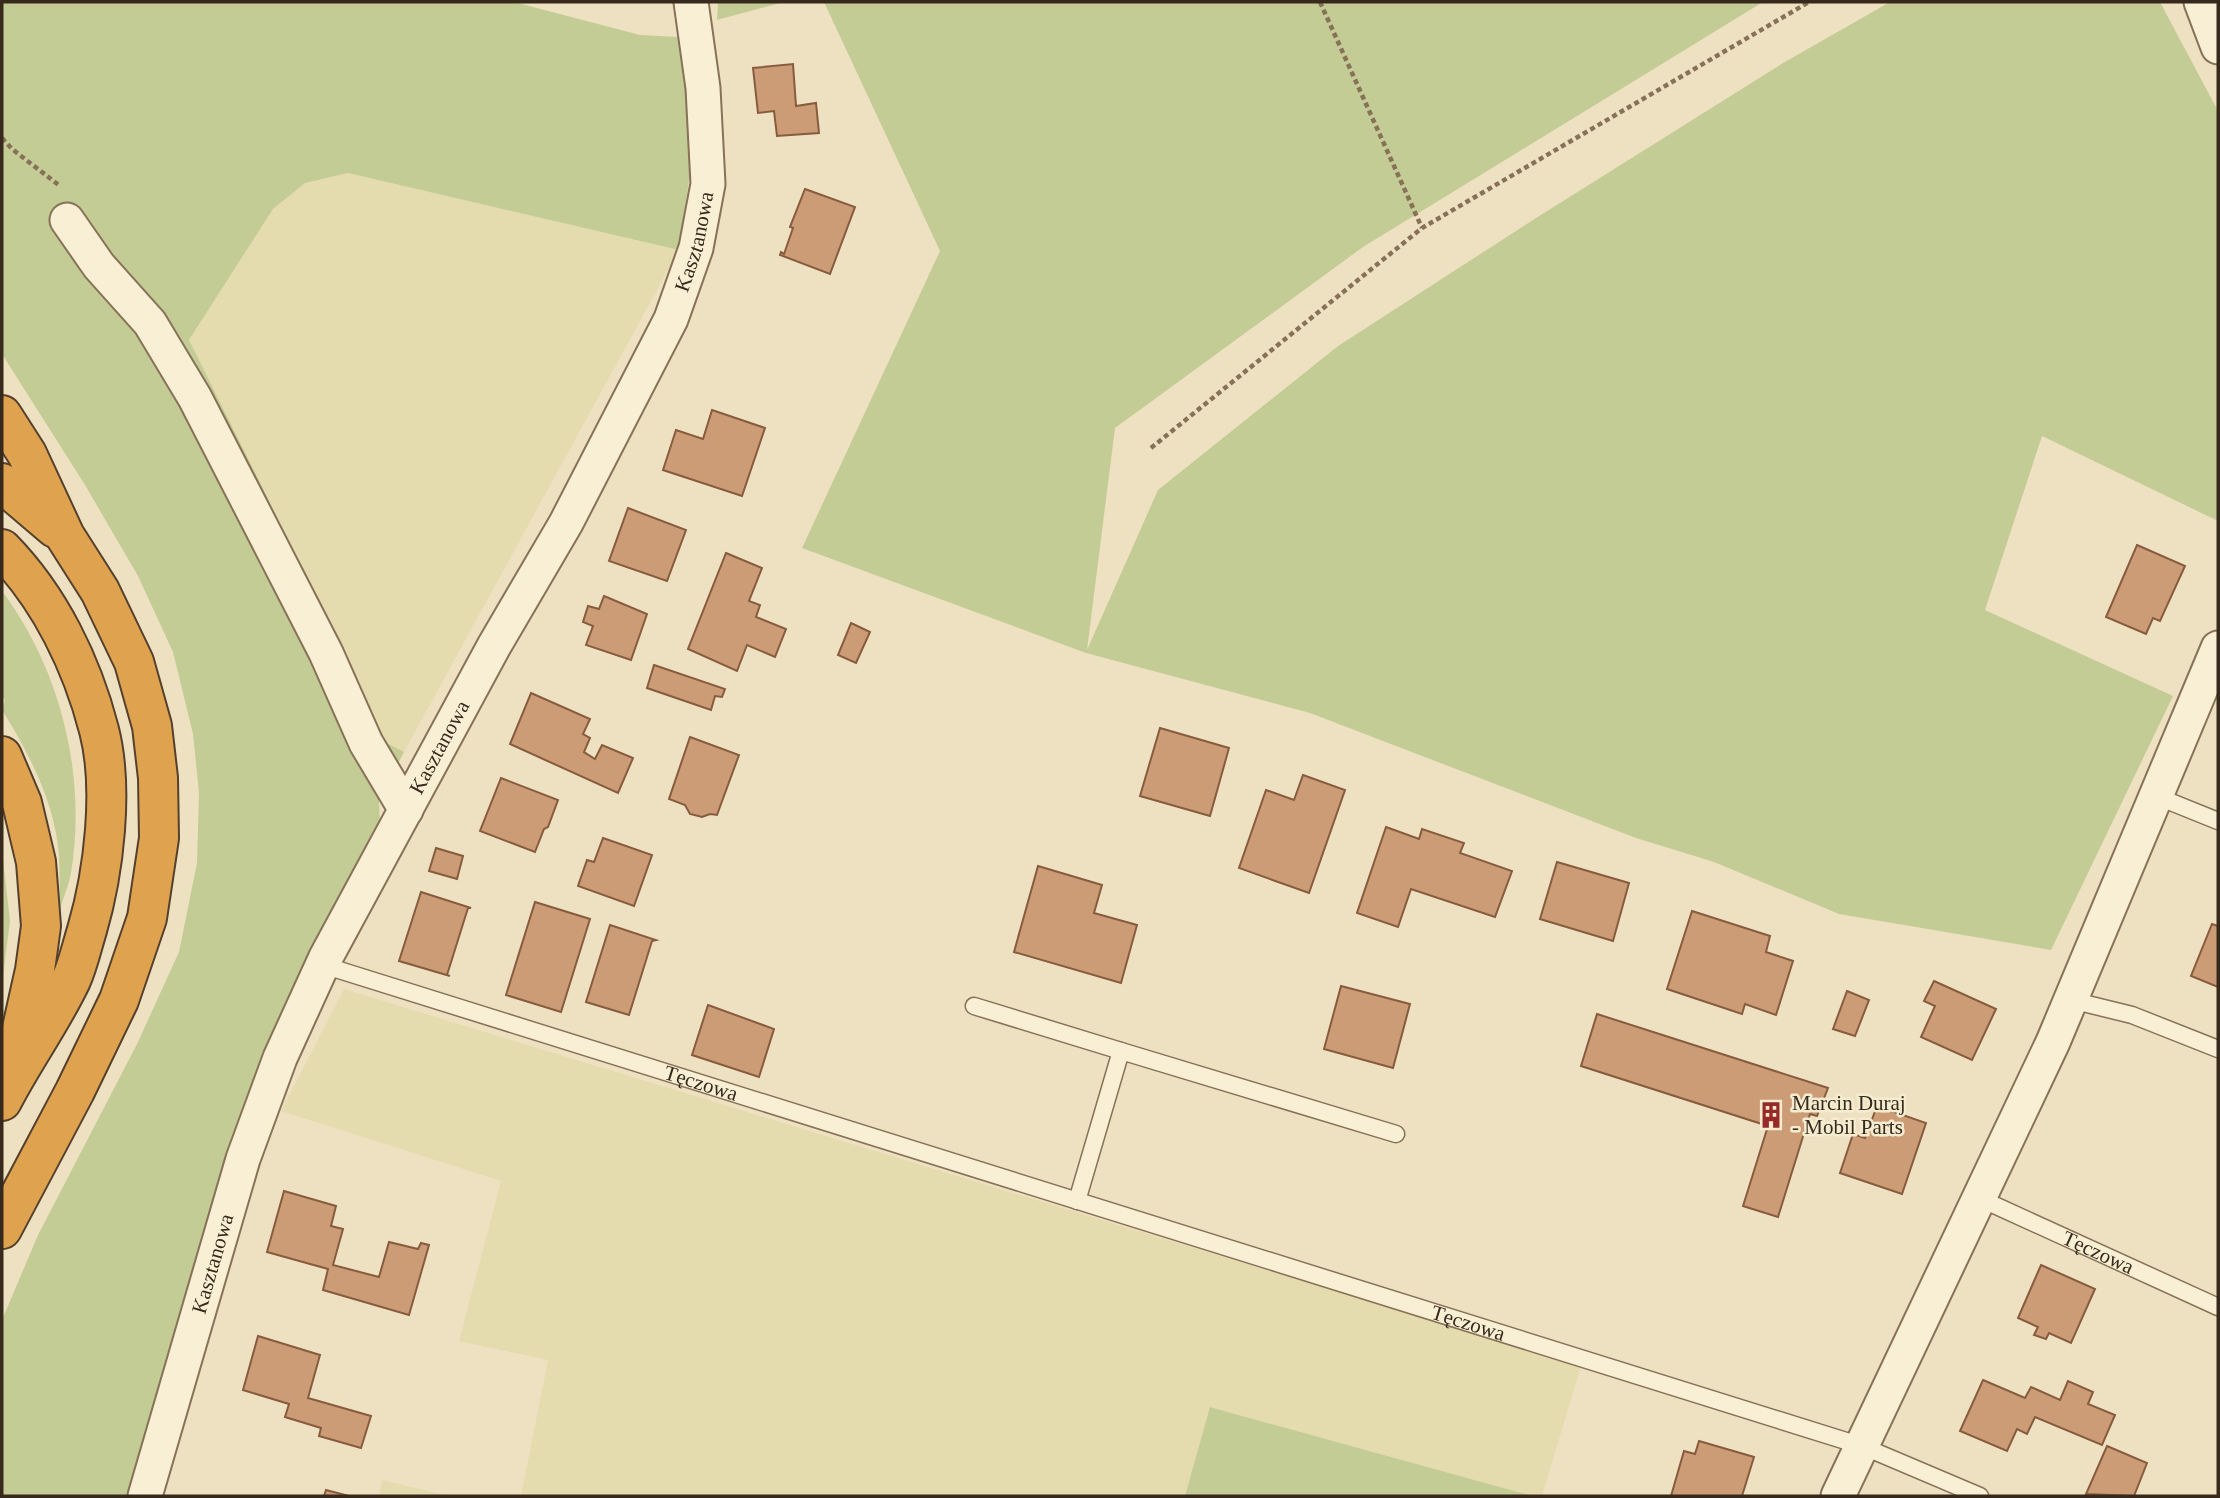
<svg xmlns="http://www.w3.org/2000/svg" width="2220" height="1498" viewBox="0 0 2220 1498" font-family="Georgia,serif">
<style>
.farmland{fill:#e4dcae}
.green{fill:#c4cc95}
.building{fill:#cc9c76;stroke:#875c3e;stroke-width:2}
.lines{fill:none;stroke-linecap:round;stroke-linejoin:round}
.service-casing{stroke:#877258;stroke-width:19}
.minor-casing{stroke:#877258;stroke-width:37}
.motorway-casing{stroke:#55402d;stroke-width:42}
.path{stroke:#877258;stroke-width:4.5;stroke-dasharray:5 3.5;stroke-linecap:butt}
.service{stroke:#f9efd4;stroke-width:16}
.minor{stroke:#f9efd4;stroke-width:33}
.motorway{stroke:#dfa350;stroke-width:38}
.labels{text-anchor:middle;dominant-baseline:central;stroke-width:5;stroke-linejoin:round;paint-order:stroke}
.street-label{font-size:21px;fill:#372a1d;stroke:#f5ecd0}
.poi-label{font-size:21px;fill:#372a1d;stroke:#f5ecd0;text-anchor:start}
</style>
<rect width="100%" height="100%" fill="#eee1c1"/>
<g class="farmland">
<path d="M348 173 679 250 404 752 381 741 189 340 273 209 305 183Z"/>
<path d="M344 989 1581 1366 1542 1496H1532L1211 1407 1185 1496H521L548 1360 459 1341 501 1181 281 1111Z"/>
<path d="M382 1480 449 1496H379Z"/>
</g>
<g class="green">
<path d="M2 2H514L640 35 678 37 690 103 692 159 679 250 348 173 305 183 273 209 189 340 269 501 381 740 404 752 379 801 380 824 249 1094 127 1496H2V1320L38 1235 137 1044 179 952 197 863 199 793 193 734 173 652 138 576 85 485 2 354Z"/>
<path d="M718 2H784L717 20Z"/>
<path d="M824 2H1763L1363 247 1115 428 1087 650 1158 490 1338 346 1536 218 1783 63 1890 2H2160L2218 111V521L2042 436 1985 610 2173 696 2051 950 1839 914 1714 862 1636 838 1310 713 1086 653 802 548 940 251Z"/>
<path d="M2 591C61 670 87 776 71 873 69 885 63 898 60 910 59 892 60 873 59 855 55 803 29 753 2 710L5 700 2 696Z"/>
<path d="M2 850 10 921 2 984Z"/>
<path d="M1210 1407 1532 1496H1185Z"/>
</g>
<g class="building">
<path d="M793 64 796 106 816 103 819 133 777 136 774 111 758 113 753 68Z"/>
<path d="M805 189 855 207 830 274 780 255 781 252 784 254 793 228 790 227Z"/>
<path d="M712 410 765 428 742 496 663 470 676 430 703 439Z"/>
<path d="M628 508 686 530 667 581 609 561Z"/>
<path d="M2137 545 2185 566 2160 621 2153 618 2146 634 2106 617Z"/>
<path d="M726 553 762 568 749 601 760 605 756 617 786 629 775 657 747 645 737 671 688 649Z"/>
<path d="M604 596 647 614 631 660 586 645 593 626 583 622 588 606 599 609Z"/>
<path d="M851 623 870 632 856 663 838 655Z"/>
<path d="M654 665 725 689 722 697 715 696 711 710 647 688Z"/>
<path d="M531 693 590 719 583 734 590 738 584 752 595 759 602 745 633 758 618 793 510 744Z"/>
<path d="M1160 728 1229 748 1210 816 1140 796Z"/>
<path d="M690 737 739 755 717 815 710 814 702 817 690 814 685 805 669 799Z"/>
<path d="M1303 775 1345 790 1309 893 1239 868 1266 790 1294 800Z"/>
<path d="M501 778 558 800 548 827 544 829 535 852 480 831Z"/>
<path d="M1386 827 1419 839 1422 829 1464 843 1460 853 1512 871 1495 917 1411 889 1398 927 1357 913Z"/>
<path d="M603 838 652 855 634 906 578 886 587 860 594 862Z"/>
<path d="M436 848 463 856 457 879 429 871Z"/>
<path d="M1557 862 1629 883 1613 941 1540 919Z"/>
<path d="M1038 866 1102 885 1094 913 1137 925 1121 983 1014 952Z"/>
<path d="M421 892 471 908H468L447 975 450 976 399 961Z"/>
<path d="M535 902 590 919 561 1012 506 995Z"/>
<path d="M1692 911 1770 936 1766 952 1793 961 1776 1015 1745 1004 1742 1014 1667 989Z"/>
<path d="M2212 924 2218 926V987L2191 976Z"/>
<path d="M610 925 656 940 652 941 629 1015 586 1002Z"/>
<path d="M1934 981 1996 1009 1972 1060 1921 1037 1935 1006 1924 1001Z"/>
<path d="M1341 986 1410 1004 1393 1068 1324 1049Z"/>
<path d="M1847 991 1869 1000 1855 1036 1833 1029Z"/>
<path d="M708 1005 774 1029 759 1077 692 1055Z"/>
<path d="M1597 1014 1828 1088 1817 1116 1810 1114 1778 1217 1743 1206 1768 1126 1581 1066Z"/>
<path d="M1877 1106 1926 1123 1902 1194 1840 1173 1853 1134 1865 1138Z"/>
<path d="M284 1191 336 1206 331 1226 343 1229 333 1265 379 1277 389 1242 418 1249 421 1243 429 1245 409 1315 323 1290 328 1269 267 1252Z"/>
<path d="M2041 1265 2095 1289 2071 1343 2049 1333 2046 1339 2034 1335 2038 1327 2018 1318Z"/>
<path d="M258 1336 320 1355 308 1398 371 1416 361 1448 319 1436 321 1428 285 1417 289 1404 243 1390Z"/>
<path d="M1983 1380 2025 1398 2031 1387 2060 1400 2068 1381 2093 1392 2088 1404 2115 1415 2102 1445 2035 1417 2027 1434 2017 1429 2007 1451 1960 1431Z"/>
<path d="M1699 1441 1754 1457 1742 1496H1671L1684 1451 1695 1454Z"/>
<path d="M2107 1446 2147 1463 2134 1496 2086 1494Z"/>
<path d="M326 1490 349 1496H324Z"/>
</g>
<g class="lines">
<defs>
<g id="service">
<path d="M2156 796 2218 821"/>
<path id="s1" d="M323 965 1862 1446 1980 1496"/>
<path d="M2071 1000 2132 1015 2218 1049"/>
<path d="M974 1006 1121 1051 1077 1201"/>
<path d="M1121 1051 1396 1134"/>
<path id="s2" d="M1979 1198 2218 1307"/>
</g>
<g id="minor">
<path d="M2201 2 2218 47"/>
<path d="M67 220 99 266 150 323 195 398 326 653 366 743 406 810"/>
<path id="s3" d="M145 1496 243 1159 280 1058 326 957 494 646 566 523 671 319 696 248 708 184 703 88 691 2"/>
<path d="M1838 1496 2053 1042 2218 648"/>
</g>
<g id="motorway">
<path d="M2 415 27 454 65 536 100 591 134 662 152 726 158 778 159 838 147 918 119 1000 75 1091 2 1229"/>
<path d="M2 483 55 528"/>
<path d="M2 549C50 598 82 664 99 730 114 788 104 872 87 930 82 946 78 965 71 980 51 1022 23 1060 2 1101"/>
<path d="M2 756 22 803 36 862 41 926 35 970 17 1051"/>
</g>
</defs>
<use href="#service" class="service-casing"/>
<use href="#minor" class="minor-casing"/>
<use href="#motorway" class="motorway-casing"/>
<g class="path">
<path d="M1320 2 1422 228"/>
<path d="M2 138 12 149 60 186"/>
<path d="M1151 448 1422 228 1809 2"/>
</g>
<use href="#service" class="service"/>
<use href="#minor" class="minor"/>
<use href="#motorway" class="motorway"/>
</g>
<defs>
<symbol id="building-bare" viewBox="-9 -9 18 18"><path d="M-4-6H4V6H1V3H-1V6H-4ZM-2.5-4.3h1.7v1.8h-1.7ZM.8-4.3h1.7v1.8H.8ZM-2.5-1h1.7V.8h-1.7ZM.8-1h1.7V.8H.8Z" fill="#972a28" stroke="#f5ecd0" stroke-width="2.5" paint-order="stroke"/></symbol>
</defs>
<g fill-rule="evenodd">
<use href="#building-bare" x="1752" y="1096" width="38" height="38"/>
</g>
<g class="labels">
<g class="street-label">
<text stroke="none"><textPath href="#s3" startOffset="1376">Kasztanowa</textPath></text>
<text stroke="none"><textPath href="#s3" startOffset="808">Kasztanowa</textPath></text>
<text stroke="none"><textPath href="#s1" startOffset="396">Tęczowa</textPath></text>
<text stroke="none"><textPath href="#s2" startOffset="131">Tęczowa</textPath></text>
<text stroke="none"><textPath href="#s3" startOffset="242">Kasztanowa</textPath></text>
<text stroke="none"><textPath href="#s1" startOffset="1200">Tęczowa</textPath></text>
</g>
<g class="poi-label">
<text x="1792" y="1103">Marcin Duraj<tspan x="1792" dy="24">- Mobil Parts</tspan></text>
</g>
</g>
<rect width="2220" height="1498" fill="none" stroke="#372a1d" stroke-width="7"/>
</svg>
